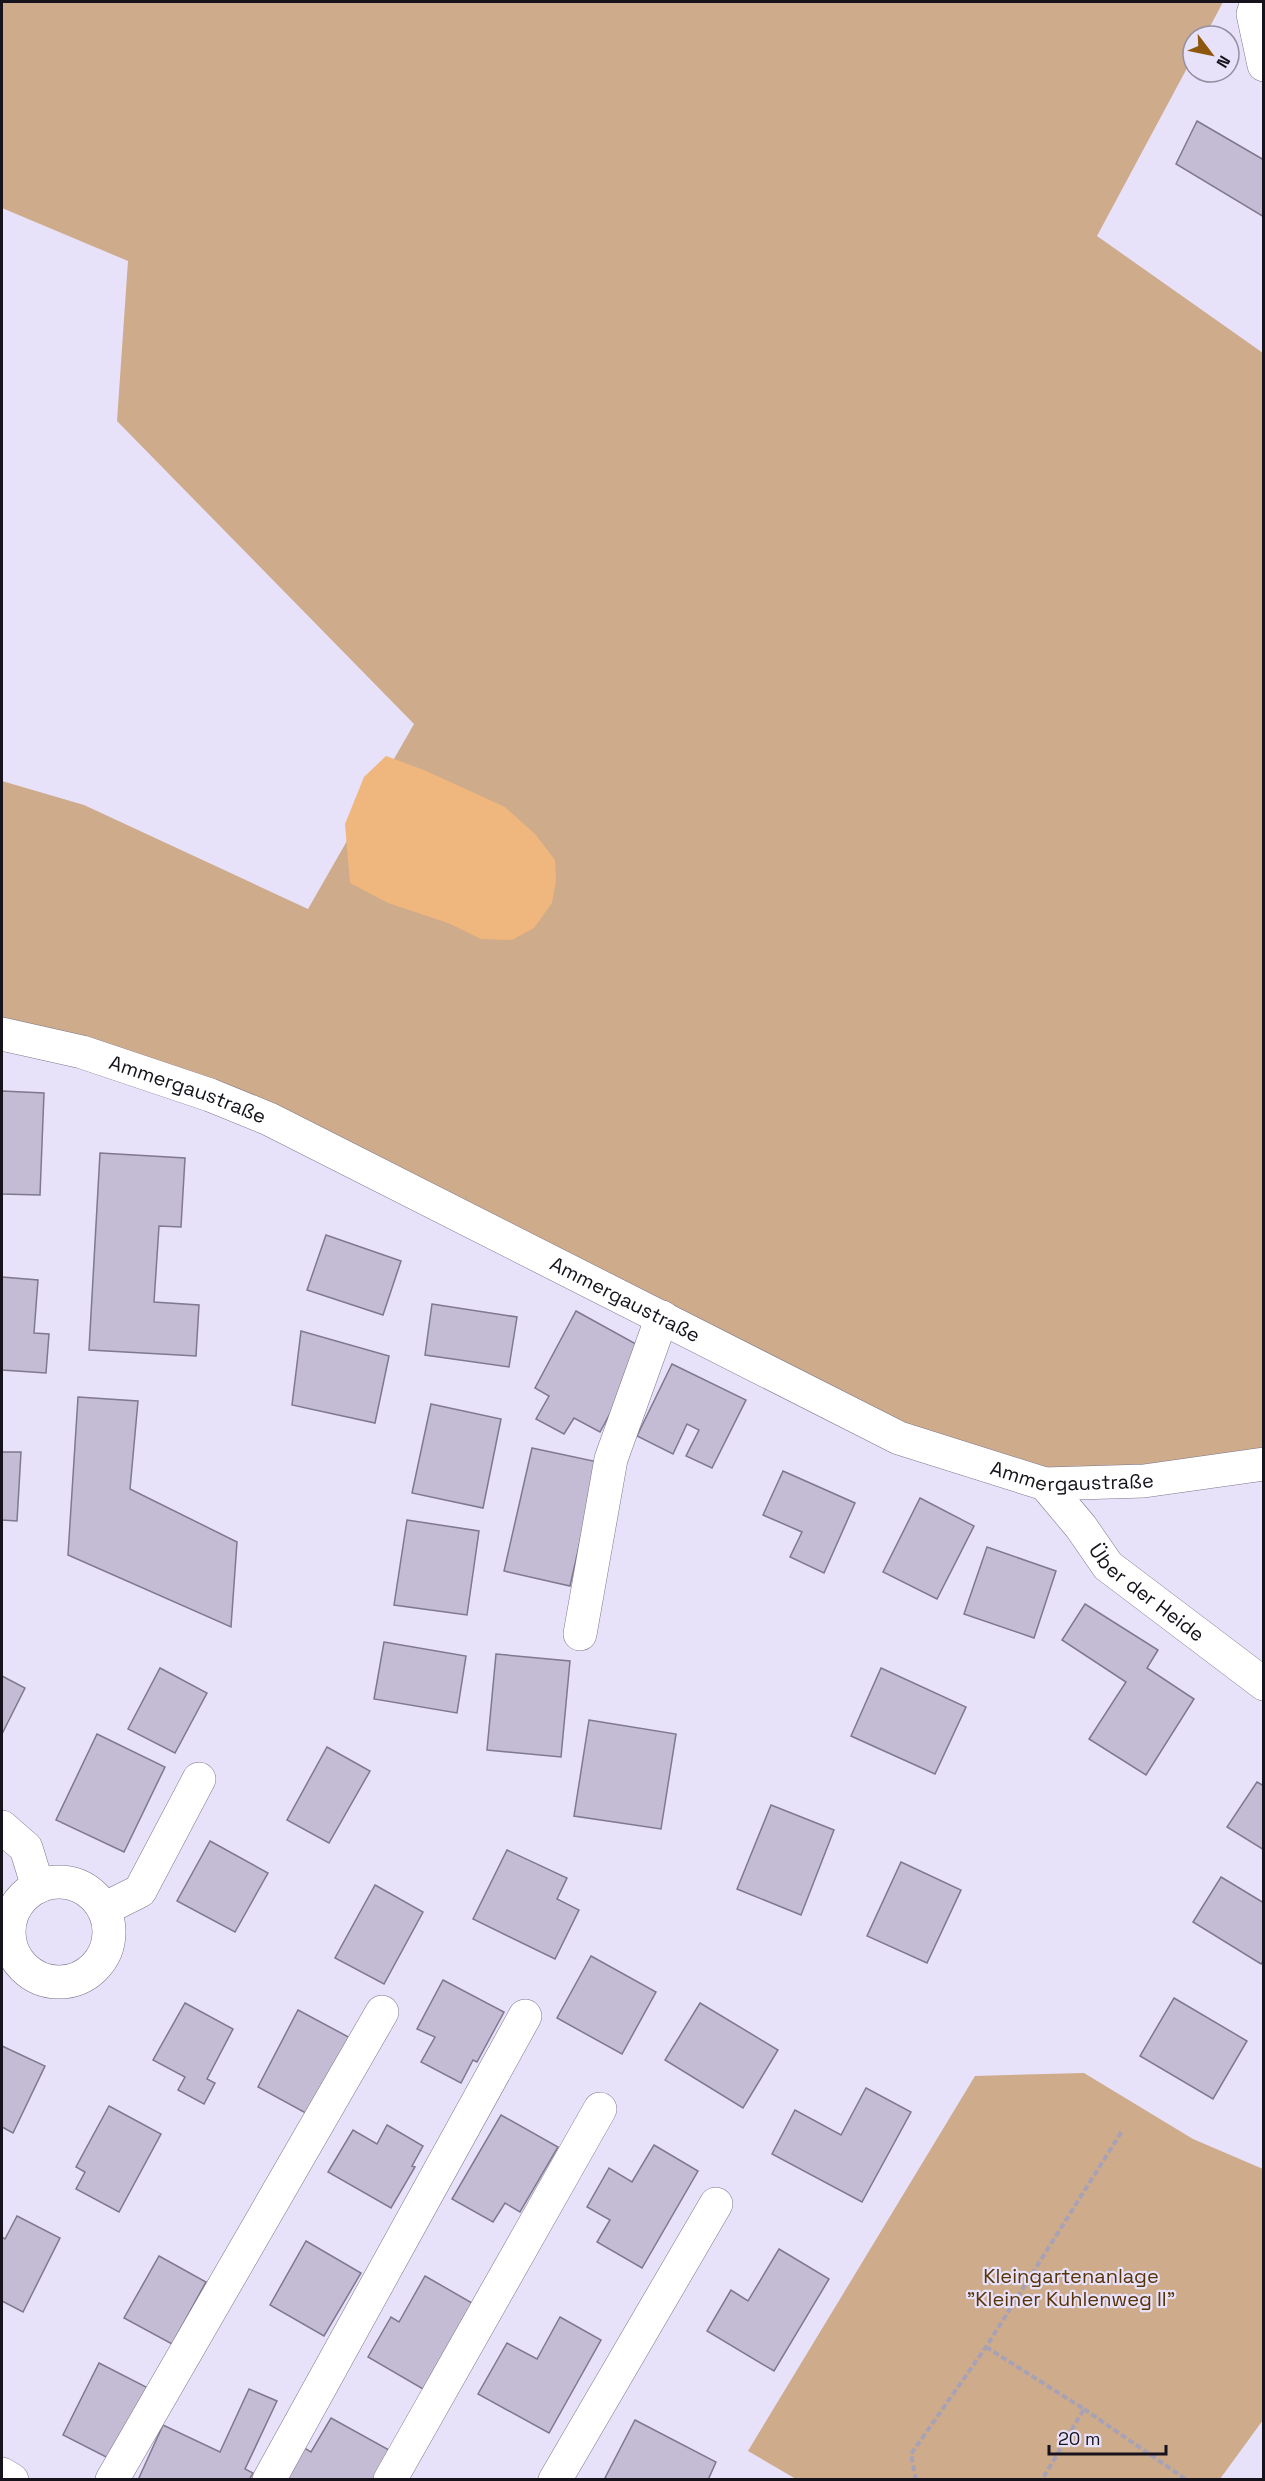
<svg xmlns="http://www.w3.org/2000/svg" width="1265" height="2481" viewBox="0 0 1265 2481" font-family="'Space Grotesk',sans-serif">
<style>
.green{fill:#ceab8a}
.water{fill:#efb67e}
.building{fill:#c3bcd4;stroke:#7f788f;stroke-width:1.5}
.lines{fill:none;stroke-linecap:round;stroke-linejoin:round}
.minor-casing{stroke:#7c768c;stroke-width:34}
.path{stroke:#a8a2b6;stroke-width:4;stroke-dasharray:6 3;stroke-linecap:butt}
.minor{stroke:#fff;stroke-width:33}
.labels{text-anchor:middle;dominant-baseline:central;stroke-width:4.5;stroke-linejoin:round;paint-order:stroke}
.street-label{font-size:20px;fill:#16131c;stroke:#e8e1fa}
.park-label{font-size:20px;fill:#583306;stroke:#e8e1fa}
</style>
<rect width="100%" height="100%" fill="#e8e1fa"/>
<g class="green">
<path d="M2 2H1223L1205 36H1193V57L1097 236 1263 353V1452L1136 1470 1044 1471 903 1429 277 1106 217 1080 89 1041 2 1021V781L84 805 308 909 414 724 117 421 128 261 2 208Z"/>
<path d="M1084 2073 1193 2139 1263 2169V2420L1220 2479H796L748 2451 975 2076Z"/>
</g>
<path class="water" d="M386 756 424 770 505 807 535 834 555 860 556 880 552 903 534 928 512 940 481 939 448 923 388 903 350 883 345 824 364 777Z"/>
<g class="building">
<path d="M1197 121 1264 160V217L1176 164Z"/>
<path d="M2 1091 44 1093 40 1195 2 1194Z"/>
<path d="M100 1153 185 1158 181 1227 159 1226 154 1302 199 1305 196 1356 89 1350Z"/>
<path d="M326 1235 401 1261 383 1315 307 1290Z"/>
<path d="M2 1277 38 1280 34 1333 49 1334 46 1373 2 1370Z"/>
<path d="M432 1304 517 1317 509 1367 425 1355Z"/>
<path d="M576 1311 645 1349 600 1432 574 1418 564 1434 536 1419 549 1396 535 1388Z"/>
<path d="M301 1331 389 1356 375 1423 292 1405Z"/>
<path d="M672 1364 746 1400 712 1468 686 1456 699 1430 687 1424 673 1454 637 1436Z"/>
<path d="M78 1397 138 1401 130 1489 237 1542 231 1627 68 1555Z"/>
<path d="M431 1404 501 1419 483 1508 412 1493Z"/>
<path d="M532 1448 598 1462 570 1586 504 1571Z"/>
<path d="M2 1452H21L17 1521 2 1520Z"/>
<path d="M783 1471 855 1503 824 1573 790 1557 802 1532 763 1515Z"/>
<path d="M920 1498 974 1526 937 1599 883 1572Z"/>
<path d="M407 1520 479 1531 467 1615 394 1605Z"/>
<path d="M987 1547 1056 1571 1034 1638 964 1614Z"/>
<path d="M1085 1604 1158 1650 1147 1668 1194 1699 1146 1775 1089 1739 1126 1682 1062 1640Z"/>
<path d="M384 1642 466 1656 457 1713 374 1699Z"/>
<path d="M496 1654 570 1661 561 1757 487 1750Z"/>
<path d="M160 1668 207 1693 175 1753 128 1729Z"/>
<path d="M881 1668 966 1707 935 1774 851 1736Z"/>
<path d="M2 1676 25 1688 2 1734Z"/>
<path d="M589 1720 676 1734 661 1829 574 1816Z"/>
<path d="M97 1734 165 1767 124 1852 56 1820Z"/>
<path d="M327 1747 370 1771 329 1843 287 1820Z"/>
<path d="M1257 1782 1264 1786V1850L1227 1827Z"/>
<path d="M771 1805 834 1830 801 1915 737 1889Z"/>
<path d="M210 1841 268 1873 235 1932 177 1901Z"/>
<path d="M507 1850 567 1878 557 1899 579 1910 555 1959 473 1919Z"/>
<path d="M901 1862 961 1890 927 1963 867 1936Z"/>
<path d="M1221 1877 1264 1903V1960L1261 1964 1193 1922Z"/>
<path d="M375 1885 423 1912 384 1984 335 1958Z"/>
<path d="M591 1956 656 1992 622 2054 557 2018Z"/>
<path d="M443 1980 504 2012 477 2062 473 2060 461 2083 421 2062 435 2037 417 2029Z"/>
<path d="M1174 1998 1247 2041 1213 2099 1140 2056Z"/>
<path d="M185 2003 233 2029 207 2079 215 2083 204 2104 178 2090 185 2077 153 2060Z"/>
<path d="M700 2003 778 2050 743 2108 665 2060Z"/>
<path d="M298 2010 354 2040 313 2117 258 2087Z"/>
<path d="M2 2046 45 2066 13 2133 2 2127Z"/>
<path d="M866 2088 911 2112 862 2202 772 2154 795 2110 841 2135Z"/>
<path d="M109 2106 161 2134 119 2212 76 2189 85 2172 76 2167Z"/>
<path d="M501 2115 558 2147 520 2212 505 2203 493 2222 452 2199Z"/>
<path d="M387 2125 423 2146 412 2166 415 2167 391 2208 328 2172 353 2130 377 2144Z"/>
<path d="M654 2145 698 2171 642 2268 597 2242 610 2220 587 2207 609 2168 632 2182Z"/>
<path d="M17 2216 60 2238 23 2312 2 2301V2237L5 2239Z"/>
<path d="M306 2241 361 2273 324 2336 270 2305Z"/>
<path d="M779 2249 829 2279 774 2371 707 2331 731 2290 748 2301Z"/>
<path d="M159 2256 206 2282 172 2344 124 2318Z"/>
<path d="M425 2276 472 2303 423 2389 368 2357 391 2317 399 2322Z"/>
<path d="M560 2317 601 2340 549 2433 478 2394 507 2343 537 2359Z"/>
<path d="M99 2363 150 2389 114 2461 63 2435Z"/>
<path d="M249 2389 277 2401 245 2469 253 2473 249 2480H138L163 2425 220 2452Z"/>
<path d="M331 2418 389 2450 373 2480H275L296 2443 311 2452Z"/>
<path d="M635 2420 716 2462 708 2480H609L605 2478Z"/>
</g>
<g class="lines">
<defs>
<g id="minor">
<path d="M1257 2 1253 14 1264 65"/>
<path id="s1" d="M2 1034 82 1052 210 1095 269 1119 899 1438 1045 1484 1144 1481 1264 1464"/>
<path id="s2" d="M1045 1484 1081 1527 1108 1566 1264 1684"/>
<path d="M580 1634 611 1459 662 1317"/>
<path d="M2 1827 26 1848 38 1887"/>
<circle cx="59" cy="1932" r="50"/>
<path d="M104 1909 140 1891 199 1779"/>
<path d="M2 2474 12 2480"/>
<path d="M112 2480 382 2012"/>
<path d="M269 2480 525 2016"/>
<path d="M390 2480 600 2109"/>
<path d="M555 2480 716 2204"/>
</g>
</defs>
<use href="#minor" class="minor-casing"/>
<g class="path">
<path d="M986 2347 1084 2409 1042 2480"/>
<path d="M1084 2409 1187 2480"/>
<path d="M916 2480 911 2454 986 2347 1122 2131"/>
</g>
<use href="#minor" class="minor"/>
</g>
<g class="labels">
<g class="street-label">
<text stroke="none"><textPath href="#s1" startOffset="194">Ammergaustraße</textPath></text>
<text stroke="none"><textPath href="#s1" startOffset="680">Ammergaustraße</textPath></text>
<text stroke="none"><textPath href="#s1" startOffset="1166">Ammergaustraße</textPath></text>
<text stroke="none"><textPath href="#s2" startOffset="150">Über der Heide</textPath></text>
</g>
<g class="park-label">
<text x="1071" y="2276">Kleingartenanlage<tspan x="1071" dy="23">"Kleiner Kuhlenweg II"</tspan></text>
</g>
</g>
<rect width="1265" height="2481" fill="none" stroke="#16131c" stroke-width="6"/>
<g transform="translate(1211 54) rotate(122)"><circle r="28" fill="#e8e1fa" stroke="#948fa1" stroke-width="1.5"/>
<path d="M0-4.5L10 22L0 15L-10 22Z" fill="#8f560e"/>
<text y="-9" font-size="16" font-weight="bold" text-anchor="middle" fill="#16131c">N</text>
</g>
<path d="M1049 2445v9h117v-9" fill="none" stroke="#16131c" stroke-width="3"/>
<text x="1058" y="2445" font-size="18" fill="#16131c" stroke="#e8e1fa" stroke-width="4.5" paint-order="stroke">20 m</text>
</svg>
